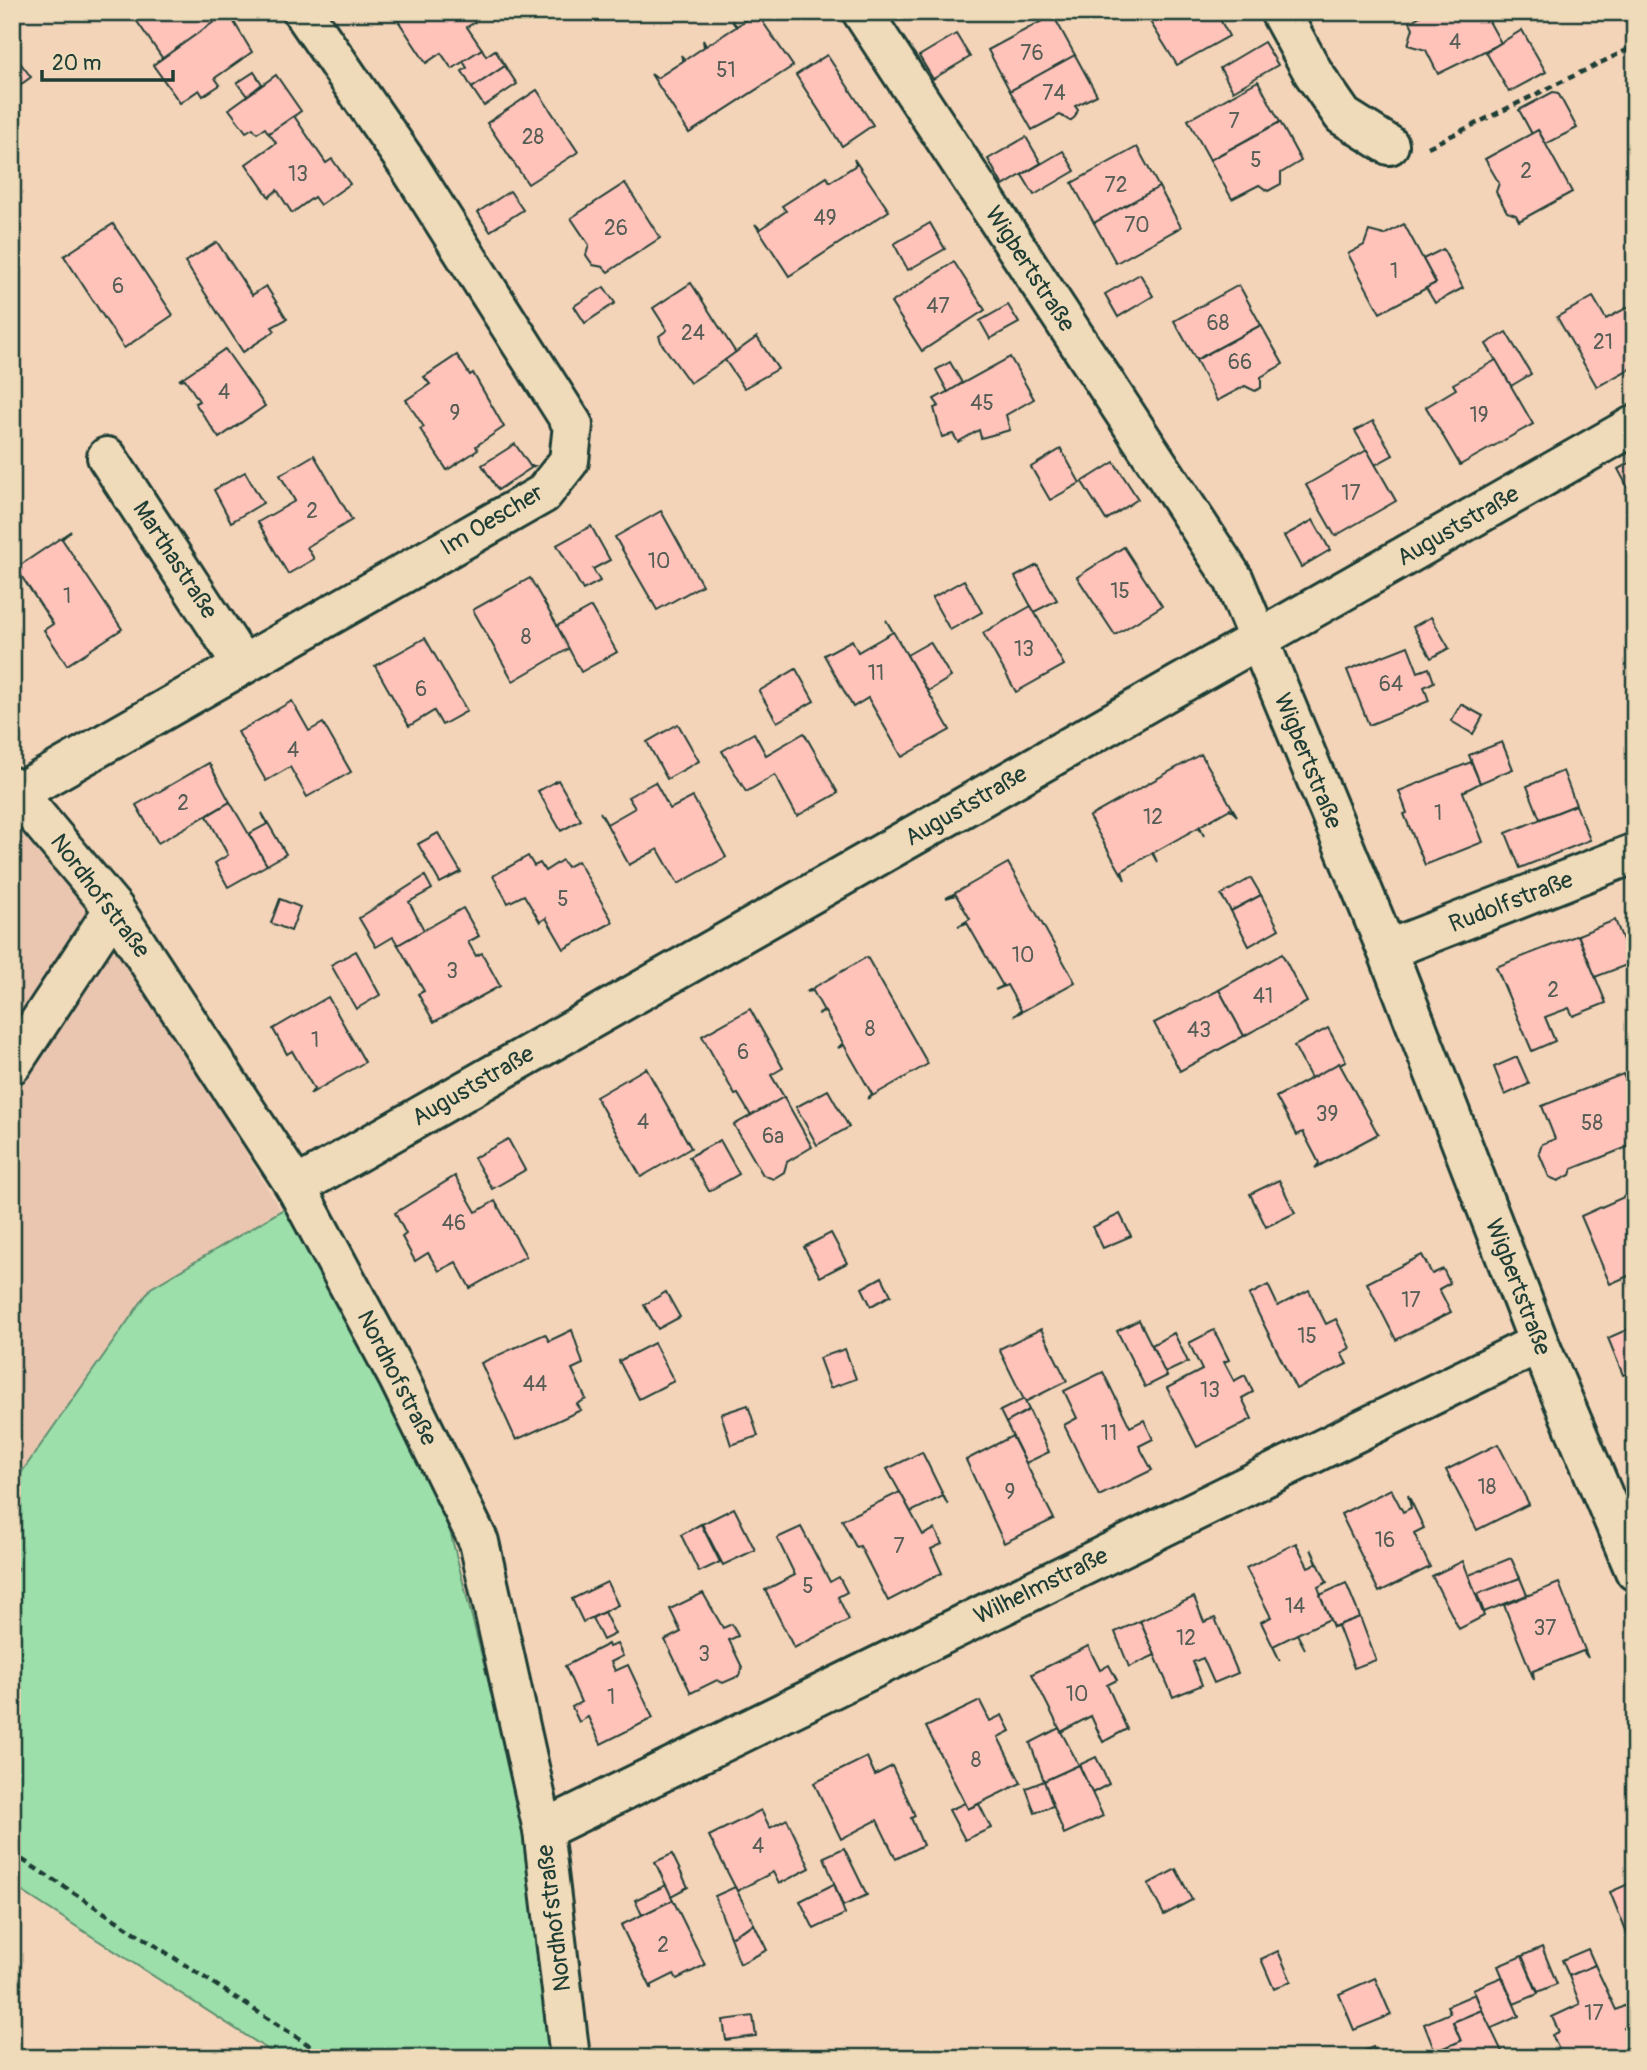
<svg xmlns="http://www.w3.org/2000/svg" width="1647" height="2070" viewBox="0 0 1647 2070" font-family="Pangolin,sans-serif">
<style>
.built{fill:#eac6b1}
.grass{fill:#9cdfaa;stroke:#5e8e6f;stroke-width:2}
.building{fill:#ffc3ba;stroke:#1f3d34;stroke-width:2}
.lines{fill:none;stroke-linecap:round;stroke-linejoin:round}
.street-casing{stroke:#1f3d34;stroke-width:44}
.path{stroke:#1f3d34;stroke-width:4.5;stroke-dasharray:7 5;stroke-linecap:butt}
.street{stroke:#efdbb9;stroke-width:38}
.labels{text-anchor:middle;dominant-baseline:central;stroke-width:6;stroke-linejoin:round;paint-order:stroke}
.number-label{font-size:21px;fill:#575e56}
.street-label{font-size:24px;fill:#1f3d34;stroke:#efdbb9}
</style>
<rect width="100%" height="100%" fill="#f4d4b9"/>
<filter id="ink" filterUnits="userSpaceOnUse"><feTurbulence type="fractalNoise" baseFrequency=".0143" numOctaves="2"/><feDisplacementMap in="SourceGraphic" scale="14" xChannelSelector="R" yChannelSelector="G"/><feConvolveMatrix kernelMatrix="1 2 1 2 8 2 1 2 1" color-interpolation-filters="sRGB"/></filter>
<g filter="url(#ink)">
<path class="built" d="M12 821 129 957 281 1211 151 1288 12 1486Z"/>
<path class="grass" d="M299 1200 450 1531 530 1844 558 2058H281L12 1885V1580L19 1568 12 1564V1486L151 1288Z"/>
<g class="building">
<path d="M148 12H228L163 59 136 20Z"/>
<path d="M228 12 252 52 215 78 220 85 203 96 199 90 180 103 153 65Z"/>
<path d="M406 12H469L475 22 467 27 482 49 452 69 441 53 426 63 397 19Z"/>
<path d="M756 12 793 66 689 133 651 74 657 78 683 61 681 55 685 60 704 47 703 40 706 46 736 27 732 21 737 26Z"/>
<path d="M1144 12H1216L1229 36 1177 65Z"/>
<path d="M1484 12 1501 43 1438 74 1426 50 1408 45 1413 28 1410 22 1427 12Z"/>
<path d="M1053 15 1075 55 1010 91 988 50Z"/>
<path d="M1522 30 1546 72 1509 92 1486 52Z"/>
<path d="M956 34 970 57 933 79 919 56Z"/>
<path d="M1264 42 1278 65 1233 91 1220 68Z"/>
<path d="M482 49 486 56 495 50 505 66 472 88 462 71 467 68 463 61Z"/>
<path d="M12 52 31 77 12 91Z"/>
<path d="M827 55 873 125 842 146 796 75Z"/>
<path d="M1075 55 1097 95 1075 106 1078 110 1075 117 1070 121 1060 115 1032 130 1010 91Z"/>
<path d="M505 66 517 84 484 106 472 88Z"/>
<path d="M254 72 262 84 247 96 237 83Z"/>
<path d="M276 75 301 111 269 134 265 128 257 133 253 128 246 132 229 109Z"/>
<path d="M1258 81 1280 122 1210 160 1188 120Z"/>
<path d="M537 90 578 152 528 184 487 123Z"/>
<path d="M1553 92 1558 93 1577 128 1546 144 1538 130 1532 134 1519 110Z"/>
<path d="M294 116 326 163 332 159 350 184 320 205 314 197 292 213 277 190 269 197 246 164 276 143 269 133Z"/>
<path d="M1280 122 1301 161 1281 173V184L1268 191 1259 185 1232 199 1210 160Z"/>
<path d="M1538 130 1572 192 1519 221 1516 215 1507 212 1496 192 1499 183 1485 159Z"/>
<path d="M1026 137 1041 163 1003 186 988 159Z"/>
<path d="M1137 147 1159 187 1094 223 1072 183Z"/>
<path d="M1063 151 1075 171 1034 195 1022 175Z"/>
<path d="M854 159 889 211 789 276 755 224 760 229 786 211 782 206 827 177 830 182 856 165Z"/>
<path d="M625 183 660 238 608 272 603 267 593 265 586 255 589 245 571 218Z"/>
<path d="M1159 187 1181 227 1116 263 1094 223Z"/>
<path d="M510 191 523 210 490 231 478 212Z"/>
<path d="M930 223 945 249 908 270 894 244Z"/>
<path d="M113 224 173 315 124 348 64 256Z"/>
<path d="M1404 224 1436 283 1380 313 1348 254 1364 245 1369 231 1384 235Z"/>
<path d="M217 242 252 295 266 286 287 319 272 327 275 331 243 352 185 262Z"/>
<path d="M1443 249 1463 288 1435 303 1426 288 1436 283 1423 259Z"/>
<path d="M954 262 985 310 922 351 891 303Z"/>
<path d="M1140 274 1153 296 1118 317 1105 294Z"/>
<path d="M691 283 736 353 690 383 662 344 659 336 667 330 653 308Z"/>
<path d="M1239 285 1261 325 1196 360 1174 321Z"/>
<path d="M604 287 615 303 585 323 574 306Z"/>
<path d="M1593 297 1606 319 1630 306 1635 315V366L1597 387 1557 317Z"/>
<path d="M1008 305 1019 323 990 339 980 321Z"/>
<path d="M1261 325 1283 364 1261 377V388L1255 391 1245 386 1217 401 1196 360Z"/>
<path d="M1506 332 1531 374 1511 386 1486 344Z"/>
<path d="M757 337 778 369 744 388 725 360Z"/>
<path d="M225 349 265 406 219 438 195 403 199 401 185 379 179 380Z"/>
<path d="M457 355 470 375 473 373 504 427 476 446 478 450 447 470 420 429 424 427 406 400 430 384 424 377Z"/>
<path d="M1010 357 1034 399 1006 415 1010 430 981 438 979 430 958 442 953 434 942 437 934 408 939 406 934 399Z"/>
<path d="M1496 360 1533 424 1460 465 1426 407 1456 389 1453 384Z"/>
<path d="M950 362 962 383 948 392 936 370Z"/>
<path d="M1373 421 1393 455 1375 465 1355 431Z"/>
<path d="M515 444 530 466H534L498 490 482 465Z"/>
<path d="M1061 449 1080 483 1050 500 1031 467Z"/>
<path d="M1367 450 1396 501 1335 536 1306 485Z"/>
<path d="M314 455 352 520 307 547 314 559 288 574 258 522 295 501 280 475Z"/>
<path d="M1635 460V501L1618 469Z"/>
<path d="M1114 462 1138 499 1106 520 1082 482Z"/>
<path d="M245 472 263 503 231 522 214 490Z"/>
<path d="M661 511 702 585 657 610 615 537Z"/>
<path d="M1313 520 1330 550 1301 567 1284 536Z"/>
<path d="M591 526 610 560 593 569 600 581 583 590 557 545Z"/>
<path d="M71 531 62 539 122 629 67 665 44 630 53 624 16 568Z"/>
<path d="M1124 547 1162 606 1115 635 1077 577Z"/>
<path d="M1037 565 1057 600 1034 612 1015 577Z"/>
<path d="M530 578 570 648 513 681 473 610Z"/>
<path d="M964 580 982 612 950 630 932 598Z"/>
<path d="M1031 606 1064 665 1016 692 983 633Z"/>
<path d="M591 607 617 652 581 672 557 626Z"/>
<path d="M1431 617 1449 648 1431 658 1413 627Z"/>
<path d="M886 620 907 655 950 730 902 757 868 698 853 707 824 655 852 640 858 652 893 632Z"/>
<path d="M425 638 467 711 442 725 434 711 409 726 375 666Z"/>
<path d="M930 642 951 677 928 691 907 655Z"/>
<path d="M1408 646 1418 672 1429 668 1434 682 1424 687 1429 701 1369 725 1347 670Z"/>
<path d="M796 669 814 701 777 722 759 691Z"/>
<path d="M292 701 309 731 323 723 351 772 307 797 290 767 266 781 238 732Z"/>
<path d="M1461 704 1483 716 1473 734 1451 721Z"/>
<path d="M678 724 699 761 667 779 647 742Z"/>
<path d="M754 733 766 755 804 733 838 793 797 816 775 775 746 792 722 751Z"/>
<path d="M1502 742 1513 769 1480 783 1469 755Z"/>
<path d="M1201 754 1237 816 1230 809 1200 826 1204 836 1199 827 1153 853 1157 862 1152 853 1122 871 1125 880 1089 817Z"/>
<path d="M1471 762 1480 783 1463 792 1483 842 1425 865 1404 814 1407 813 1399 791Z"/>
<path d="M209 763 230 802 158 843 136 805Z"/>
<path d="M1563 771 1576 805 1540 819 1527 786Z"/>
<path d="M558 780 581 820 561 831 538 791Z"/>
<path d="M655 782 670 809 693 797 726 857 678 884 658 849 629 865 600 812 607 824 635 808 628 797Z"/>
<path d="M230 802 267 865 228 887 215 863 228 855 207 816Z"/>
<path d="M1576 805 1590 840 1520 868 1506 833Z"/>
<path d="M262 813 286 854 267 865 249 834 267 824Z"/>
<path d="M438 833 461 872 440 883 418 844Z"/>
<path d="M528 856 534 866 540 863 545 871 562 860 567 867 578 861 613 922 564 949 546 918 540 922 524 895 508 903 493 876Z"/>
<path d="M1008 863 1075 982 1014 1016 1021 1010 1007 985 995 990 1003 986 967 923 958 926 970 919 956 895 946 898Z"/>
<path d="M425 876 432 889 409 902 424 930 398 945 393 937 376 947 359 918Z"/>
<path d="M1251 878 1261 895 1231 911 1221 895Z"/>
<path d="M1261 895 1279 929 1249 946 1231 911Z"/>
<path d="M280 899 300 907 291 931 271 923Z"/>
<path d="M463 908 479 936 468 942 476 956 482 953 500 986 434 1022 418 994 424 991 398 945Z"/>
<path d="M1615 920 1632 963 1595 977 1578 935Z"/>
<path d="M1578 935 1606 1003 1573 1016 1569 1008 1545 1017 1555 1041 1532 1051 1496 967Z"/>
<path d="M356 951 380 995 356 1009 331 965Z"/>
<path d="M1282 954 1307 1002 1244 1036 1219 990Z"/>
<path d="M867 957 928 1064 867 1099 872 1094 844 1045 838 1048 843 1043 825 1012 818 1014 824 1011 813 991 806 992Z"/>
<path d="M1219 990 1244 1036 1180 1071 1154 1023Z"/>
<path d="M328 997 365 1062 310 1094 314 1089 292 1051 287 1054 273 1029Z"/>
<path d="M750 1009 783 1068 771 1075 784 1097 751 1116 738 1094 735 1095 702 1036Z"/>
<path d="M1328 1028 1346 1061 1311 1078 1294 1046Z"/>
<path d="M1517 1057 1529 1084 1505 1095 1494 1067Z"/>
<path d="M1339 1063 1378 1134 1315 1168 1319 1163 1303 1132 1297 1135 1276 1097Z"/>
<path d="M646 1068 691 1148 641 1177 596 1097Z"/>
<path d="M1623 1074 1635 1102V1144L1572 1169 1570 1175 1558 1181 1549 1177 1539 1153 1542 1144 1555 1139 1542 1106Z"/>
<path d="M828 1090 849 1127 817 1145 796 1107Z"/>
<path d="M784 1097 812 1147 787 1162 784 1172 773 1179 763 1175 734 1125Z"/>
<path d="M508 1139 525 1170 492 1189 474 1158Z"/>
<path d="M720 1140 739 1174 709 1191 689 1157Z"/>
<path d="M455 1176 476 1212 495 1201 526 1256 470 1288 456 1262 439 1271 428 1253 415 1261 402 1237 406 1234 395 1213Z"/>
<path d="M1279 1180 1295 1213 1266 1227 1250 1194Z"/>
<path d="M1635 1192V1273L1610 1284 1581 1216Z"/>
<path d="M1120 1214 1131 1236 1103 1248 1093 1227Z"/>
<path d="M831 1233 847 1263 820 1277 804 1247Z"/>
<path d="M1422 1255 1432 1274 1443 1269 1450 1283 1439 1289 1451 1312 1396 1340 1367 1283Z"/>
<path d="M882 1277 891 1295 871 1306 862 1288Z"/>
<path d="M1268 1285 1278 1306 1309 1290 1326 1324 1336 1319 1350 1348 1341 1353 1347 1364 1296 1389 1249 1295Z"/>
<path d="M666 1292 680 1317 658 1329 644 1305Z"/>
<path d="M1139 1320 1167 1376 1145 1387 1117 1331Z"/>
<path d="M1635 1326V1370L1623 1375 1608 1338Z"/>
<path d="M1041 1329 1067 1381 1025 1402 999 1349Z"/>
<path d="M572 1330 583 1364 572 1369 586 1399 577 1404 581 1410 516 1440 481 1363 545 1334 549 1341Z"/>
<path d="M1214 1330 1229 1360 1224 1362 1234 1381 1245 1375 1253 1392 1242 1398 1252 1419 1197 1447 1167 1388 1202 1370 1189 1343Z"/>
<path d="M1174 1333 1188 1362 1165 1373 1152 1345Z"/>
<path d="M654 1343 674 1381 639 1399 619 1361Z"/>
<path d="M845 1349 856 1379 830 1388 819 1358Z"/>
<path d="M1103 1372 1130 1427 1144 1420 1153 1439 1139 1446 1152 1470 1099 1496 1064 1425 1077 1418 1064 1391Z"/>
<path d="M1024 1399 1029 1410 1006 1423 1000 1411Z"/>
<path d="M748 1405 758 1436 731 1445 721 1414Z"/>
<path d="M1029 1410 1049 1452 1026 1463 1006 1423Z"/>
<path d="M1012 1436 1054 1519 1004 1543 966 1460Z"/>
<path d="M1498 1444 1529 1504 1477 1530 1446 1470Z"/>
<path d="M922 1452 948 1505 943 1496 911 1512 887 1469Z"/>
<path d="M1391 1489 1403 1512 1411 1508 1408 1495 1424 1528 1414 1533 1430 1567 1379 1592 1341 1514Z"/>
<path d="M900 1492 923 1535 935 1529 942 1544 931 1549 942 1573 888 1601 860 1546 856 1547 842 1520Z"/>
<path d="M734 1508 755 1550 723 1565 702 1524Z"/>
<path d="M701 1524 720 1562 699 1572 681 1535Z"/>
<path d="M801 1527 830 1582 839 1577 847 1592 838 1597 849 1620 794 1648 765 1590 795 1575 777 1538Z"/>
<path d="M1296 1543 1308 1567 1317 1563 1311 1549 1327 1582 1318 1587 1330 1619 1297 1634 1305 1649 1297 1634 1273 1646 1280 1661 1261 1622 1271 1617 1246 1568Z"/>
<path d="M1511 1558 1520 1578 1476 1595 1469 1575Z"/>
<path d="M1463 1561 1484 1616 1459 1629 1432 1576Z"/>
<path d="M1520 1578 1527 1595 1484 1612 1477 1594Z"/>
<path d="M607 1582 618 1605 583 1622 572 1599Z"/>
<path d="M1346 1583 1360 1617 1333 1627 1320 1595Z"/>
<path d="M1559 1583 1588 1658 1583 1651 1533 1671 1534 1680 1504 1605Z"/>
<path d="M703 1593 723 1628 732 1624 738 1636 729 1640 742 1667 739 1676 723 1683 717 1680 691 1693 665 1640 681 1632 670 1609Z"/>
<path d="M1194 1597 1204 1622 1215 1618 1238 1673 1214 1683 1203 1658 1193 1662 1202 1685 1173 1697 1140 1621Z"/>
<path d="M604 1612 615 1634 603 1640 592 1618Z"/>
<path d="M1360 1617 1376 1660 1354 1668 1338 1626 1333 1627Z"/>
<path d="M1140 1621 1155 1655 1129 1667 1115 1632Z"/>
<path d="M608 1644 609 1647 617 1644 623 1656 611 1662 615 1671 628 1665 653 1718 601 1744 588 1717 579 1722 572 1707 581 1702 565 1666Z"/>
<path d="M1088 1646 1100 1670 1109 1665 1117 1680 1107 1685 1127 1729 1103 1742 1091 1716 1061 1732 1032 1674Z"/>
<path d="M980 1701 990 1721 1002 1715 1010 1731 998 1737 1021 1783 968 1809 926 1727Z"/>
<path d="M1059 1728 1079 1765 1044 1781 1030 1743Z"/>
<path d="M867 1757 875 1775 892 1766 910 1804 915 1816 911 1818 923 1845 896 1859 877 1820 841 1839 814 1783Z"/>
<path d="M1096 1757 1109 1784 1092 1793 1079 1765Z"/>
<path d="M1079 1765 1103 1816 1064 1834 1044 1781Z"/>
<path d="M1044 1781 1053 1806 1035 1813 1026 1788Z"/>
<path d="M965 1803 968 1809 979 1804 991 1828 965 1840 949 1810Z"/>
<path d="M761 1810 770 1828 787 1819 810 1868 779 1884 773 1872 737 1891 709 1836Z"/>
<path d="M844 1848 867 1895 843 1906 824 1857Z"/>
<path d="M672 1854 688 1887 671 1896 655 1862Z"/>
<path d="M1176 1869 1192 1900 1164 1915 1148 1884Z"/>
<path d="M1633 1882 1635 1886V1953L1610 1892Z"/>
<path d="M834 1884 845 1914 814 1929 800 1901Z"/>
<path d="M666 1885 673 1900 642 1915 635 1900Z"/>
<path d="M735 1887 754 1924 730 1937 715 1896Z"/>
<path d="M673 1900 705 1965 677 1979 674 1974 652 1985V1990L621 1925Z"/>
<path d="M754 1924 767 1950 740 1964 730 1937Z"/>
<path d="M1542 1947 1557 1984 1538 1992 1522 1956Z"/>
<path d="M1588 1949 1595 1965 1569 1976 1562 1960Z"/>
<path d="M1278 1951 1291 1981 1274 1989 1261 1959Z"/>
<path d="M1522 1956 1538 1994 1514 2004 1498 1966Z"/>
<path d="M1595 1965 1616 2010 1626 2005 1633 2023 1624 2027 1634 2051 1619 2058H1569L1567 2052 1561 2054 1552 2035 1559 2032 1552 2017 1580 2004 1569 1976Z"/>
<path d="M1502 1977 1519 2016 1490 2029 1473 1989Z"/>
<path d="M1375 1978 1391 2015 1354 2030 1339 1994Z"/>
<path d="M1475 1994 1482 2010 1453 2022 1461 2041 1435 2052 1424 2024 1450 2013 1447 2006Z"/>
<path d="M1482 2010 1504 2056 1516 2051 1519 2058H1438L1435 2052 1461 2041 1453 2022Z"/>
<path d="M753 2016 756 2036 726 2040 723 2020Z"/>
<path d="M1373 2047 1378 2058H1348Z"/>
<path d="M701 2050 703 2056 732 2053V2058H649Z"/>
</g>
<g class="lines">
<defs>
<g id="street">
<path d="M862 12 1234 580 1387 950 1539 1343 1635 1571"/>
<path d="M1280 12 1314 74 1343 116 1389 145"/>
<path d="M107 457 242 664"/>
<path d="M12 787 114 909 296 1187 398 1377 479 1542 543 1830 570 2058"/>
<path d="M20 792 543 494 569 461 573 425 409 166 303 12"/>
<path d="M1387 950 1635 853"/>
<path d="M12 1064 114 909"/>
<path d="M296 1187 1635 425"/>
<path d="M543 1830 1539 1343"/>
</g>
</defs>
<use href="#street" class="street-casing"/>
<g class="path">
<path d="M1428 147 1635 46"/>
<path d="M12 1853 329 2058"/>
</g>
<use href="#street" class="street"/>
</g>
</g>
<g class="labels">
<g class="number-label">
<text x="1455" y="42">4</text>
<text x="1032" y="53">76</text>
<text x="726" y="70">51</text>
<text x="1054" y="93">74</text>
<text x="1234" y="121">7</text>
<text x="533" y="137">28</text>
<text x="1256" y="160">5</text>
<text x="1526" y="171">2</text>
<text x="298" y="174">13</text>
<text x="1116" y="185">72</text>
<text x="825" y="218">49</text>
<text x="1137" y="225">70</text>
<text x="616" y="228">26</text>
<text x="1394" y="271">1</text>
<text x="118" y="286">6</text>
<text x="938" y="306">47</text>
<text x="1218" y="323">68</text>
<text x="693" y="333">24</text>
<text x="1603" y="342">21</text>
<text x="1240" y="362">66</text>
<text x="224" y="392">4</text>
<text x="982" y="403">45</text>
<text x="455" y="413">9</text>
<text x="1479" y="415">19</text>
<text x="1351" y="493">17</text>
<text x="312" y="511">2</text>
<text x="659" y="561">10</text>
<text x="1120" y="591">15</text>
<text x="67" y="596">1</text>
<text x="526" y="637">8</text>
<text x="1024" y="649">13</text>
<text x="876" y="673">11</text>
<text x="1391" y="684">64</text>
<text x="421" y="689">6</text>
<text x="293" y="750">4</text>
<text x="183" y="803">2</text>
<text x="1438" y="813">1</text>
<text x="1153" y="817">12</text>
<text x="563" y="899">5</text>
<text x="1023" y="955">10</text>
<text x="452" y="971">3</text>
<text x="1553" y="990">2</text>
<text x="1263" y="996">41</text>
<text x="870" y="1029">8</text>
<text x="1199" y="1030">43</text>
<text x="315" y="1040">1</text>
<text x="743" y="1052">6</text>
<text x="1327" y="1114">39</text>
<text x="643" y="1122">4</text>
<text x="1592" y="1123">58</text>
<text x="773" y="1136">6a</text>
<text x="454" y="1223">46</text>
<text x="1411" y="1300">17</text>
<text x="1307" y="1336">15</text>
<text x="535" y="1384">44</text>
<text x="1210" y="1390">13</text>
<text x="1109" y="1433">11</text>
<text x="1487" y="1487">18</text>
<text x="1010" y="1492">9</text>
<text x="1385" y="1540">16</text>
<text x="899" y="1546">7</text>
<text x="808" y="1586">5</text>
<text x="1295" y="1606">14</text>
<text x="1545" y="1628">37</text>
<text x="1186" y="1638">12</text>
<text x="704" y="1654">3</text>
<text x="1077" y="1694">10</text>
<text x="611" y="1697">1</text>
<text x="976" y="1760">8</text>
<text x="758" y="1846">4</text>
<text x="663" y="1945">2</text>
<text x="1594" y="2013">17</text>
</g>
<g class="street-label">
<text transform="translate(1030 269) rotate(57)">Wigbertstraße</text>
<text transform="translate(492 520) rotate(-31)">Im Oescher</text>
<text transform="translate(1458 526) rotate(-30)">Auguststraße</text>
<text transform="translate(175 560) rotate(57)">Marthastraße</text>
<text transform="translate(1308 761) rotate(68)">Wigbertstraße</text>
<text transform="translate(966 806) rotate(-30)">Auguststraße</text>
<text transform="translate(100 896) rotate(53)">Nordhofstraße</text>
<text transform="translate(1511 902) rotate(-21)">Rudolfstraße</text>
<text transform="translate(473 1086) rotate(-30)">Auguststraße</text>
<text transform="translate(1518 1287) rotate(69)">Wigbertstraße</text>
<text transform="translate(397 1378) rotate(63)">Nordhofstraße</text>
<text transform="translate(1041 1586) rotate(-26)">Wilhelmstraße</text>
<text transform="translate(554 1918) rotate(-97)">Nordhofstraße</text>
</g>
</g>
<rect width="1647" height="2070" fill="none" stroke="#efdbb9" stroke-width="42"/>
<rect x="21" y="21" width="1605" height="2028" fill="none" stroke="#1f3d34" stroke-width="2.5" filter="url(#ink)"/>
<path d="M42 70v10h131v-10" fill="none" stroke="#1f3d34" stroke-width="3.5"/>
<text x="52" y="70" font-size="21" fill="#1f3d34" stroke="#efdbb9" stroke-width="5" paint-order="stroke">20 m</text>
</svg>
